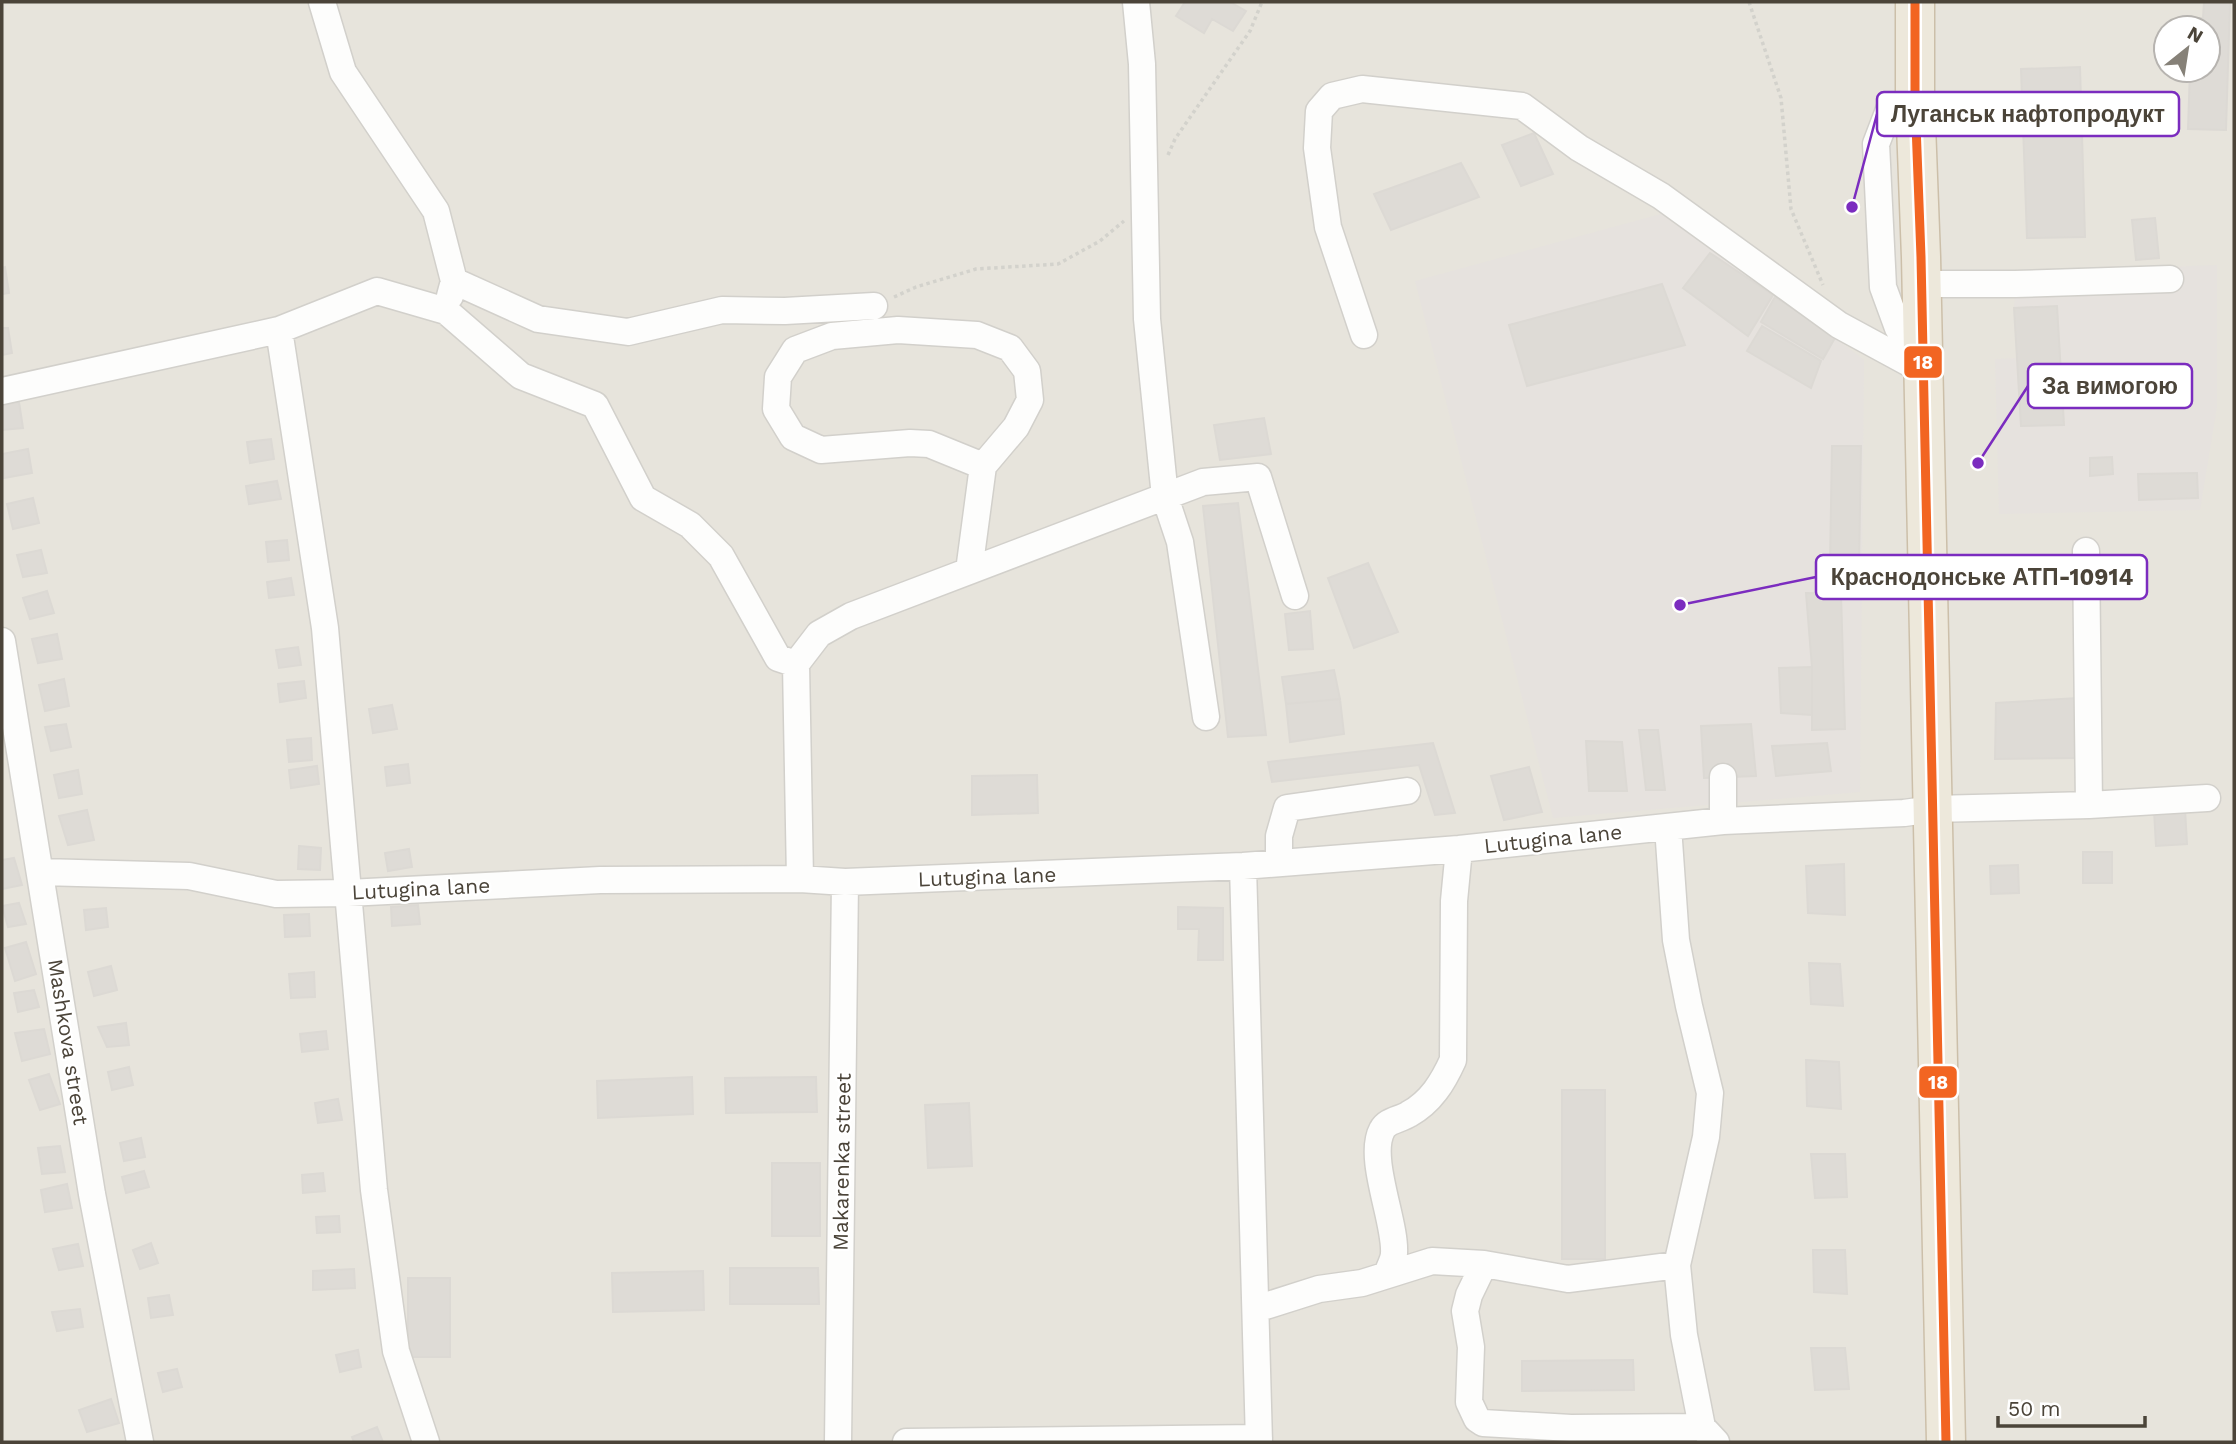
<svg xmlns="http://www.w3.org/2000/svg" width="2236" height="1444" font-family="'Work Sans',sans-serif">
<rect width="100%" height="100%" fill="#f4f2ee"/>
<path fill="#e7e4dc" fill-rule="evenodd" d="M2,2h2232v1440h-2232zM2166,28h42v42h-42z"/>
<path fill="#e6e2de" d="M1672,211l192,149 -4,432 -307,26 -138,-537z
M2217,265v142l-17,103 -201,4 -4,-155 24,-1 -5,-50 2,-35z"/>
<path fill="#dedbd6" stroke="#dcd9d4" stroke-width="2" d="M1185,2h45l16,9 -13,20 -21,-12 -8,14 -28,-17z
M2204,2h26l-4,128 -38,-1 2,-59h18v-42h-17v-10h12z
M2080,67l5,170 -58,1 -6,-169z
M1534,133l19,41 -32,12 -19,-41z
M1461,163l18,34 -88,33 -17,-36z
M2155,218l4,40 -23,2 -4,-40z
M1710,253l63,42 -25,41 -65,-48z
M5,267l4,26 -7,1v-26z
M1662,284l23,61 -158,41 -18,-61z
M1775,297l61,39 -13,23 -62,-37z
M2057,306l7,119 -43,1 -7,-118z
M1762,326l59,35 -10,27 -64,-37z
M2,328h6l4,25 -10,2z
M19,402l4,26 -21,2v-25z
M1264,418l7,36 -51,6 -6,-35z
M271,439l3,20 -24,4 -3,-21z
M1832,446h29l-2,121 -29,-1z
M28,449l4,24 -28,5 -2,-24z
M2112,457l1,17 -23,2v-18z
M2197,473l1,25 -59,2 -1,-26z
M277,481l4,18 -32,5 -3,-18z
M33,498l6,25 -26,6 -6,-25z
M1238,503l28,232 -38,2 -25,-231z
M287,540l2,20 -21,2 -2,-20z
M41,550l6,23 -24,4 -6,-22z
M1368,563l30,69 -44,16 -26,-70z
M291,578l3,17 -25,3 -2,-16z
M47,591l7,22 -24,6 -7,-21z
M1806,593l35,1 4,135 -33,1v-63z
M1310,611l3,38 -24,1 -4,-36z
M57,634l5,25 -24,4 -6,-24z
M298,647l3,18 -22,3 -3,-18z
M1812,667v48l-31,-2 -2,-45z
M1334,670l6,29 -54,5 -4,-27z
M64,679l5,27 -24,5 -6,-26z
M304,681l2,17 -26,4 -2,-18z
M2077,698l-1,60 -81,1 1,-56z
M1340,699l4,35 -54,8 -4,-38z
M392,705l5,24 -24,4 -4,-24z
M66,724l5,23 -20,4 -6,-24z
M1751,724l5,52 -52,2 -3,-52z
M1639,730h19l7,60h-19z
M311,738l1,22 -23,2 -2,-22z
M1586,741l36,1 5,49h-38z
M1433,743l22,70 -20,2 -16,-50 -147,17 -4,-20z
M1827,743l4,28 -55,5 -4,-30z
M408,764l2,19 -23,3 -2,-19z
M317,766l2,18 -28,4 -2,-18z
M1529,767l13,45 -38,8 -13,-44z
M78,770l4,24 -23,4 -5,-23z
M1037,775l1,38 -66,2v-39z
M2185,809l2,35 -31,2 -2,-36z
M87,810l7,30 -26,5 -9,-29z
M299,846l22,2 -1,22 -22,-1z
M409,849l3,18 -24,4 -3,-18z
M2083,852h29v31h-29z
M14,858l8,27 -20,4v-29z
M1844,864l1,51 -37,-2 -2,-47z
M2018,865l1,28 -28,1 -1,-28z
M19,903l7,21 -18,3 -6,-21z
M418,905l2,19 -28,2 -1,-19z
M1178,907l45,1v52h-25l1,-31h-21z
M106,908l2,19 -22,3 -2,-20z
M309,914l1,22 -25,1 -1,-22z
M26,942l10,32 -21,7 -10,-33z
M1809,963l31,1 3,42 -32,-2z
M111,966l6,24 -23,6 -6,-24z
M314,972l1,25 -24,1 -2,-24z
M34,990l5,17 -21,5 -4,-19z
M126,1023l3,22 -22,2 -9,-20z
M44,1029l6,25 -28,7 -7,-28z
M326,1031l2,18 -26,3 -2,-18z
M1806,1060l33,2 2,47 -34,-3z
M129,1067l4,18 -21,5 -4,-18z
M49,1074l11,30 -20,6 -11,-30z
M692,1077l1,37 -95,4 -1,-37z
M816,1077l1,35 -91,1 -1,-35z
M1562,1090h43v169h-43z
M338,1099l4,21 -24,3 -3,-20z
M969,1103l3,63 -44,2 -3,-63z
M141,1138l4,19 -21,4 -4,-18z
M60,1146l5,26 -23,2 -4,-26z
M1811,1154h34l2,43 -32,1z
M772,1163h48v73h-48z
M144,1171l5,16 -23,6 -4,-16z
M323,1173l2,18 -22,2 -1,-18z
M67,1184l5,24 -27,4 -4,-22z
M339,1216l1,16 -23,1 -1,-16z
M151,1243l7,20 -18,6 -7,-19z
M78,1244l5,22 -24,4 -6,-21z
M1813,1250h32l2,44 -33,-2z
M730,1268h88l1,36h-89z
M354,1269l1,19 -42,2v-19z
M703,1271l1,39 -91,2 -1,-39z
M408,1278h42v79h-42z
M169,1295l4,20 -22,3 -3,-20z
M80,1309l3,18 -26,4 -5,-19z
M1811,1348h34l4,41 -34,1z
M358,1350l3,17 -21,5 -4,-17z
M1633,1360l1,30 -112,1v-30z
M177,1369l5,18 -19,5 -5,-19z
M111,1399l8,24 -32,9 -8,-22z
M377,1427l6,15h-29l-2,-5z"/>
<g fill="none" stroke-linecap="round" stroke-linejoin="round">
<g stroke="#d2d0cb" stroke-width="29">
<path id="minor" d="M322,2l21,70 93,139 18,70 -4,15
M1136,2l6,62 5,255 18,178 15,45 26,175
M1915,98l-26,12 -13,34 7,143 15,41 23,41
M454,281l84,38 90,13 94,-22 63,1 89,-5
M1921,284h94l155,-5
M279,330l46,298 49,562 22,161 30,91
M1364,335l-36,-108 -11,-79 2,-37 13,-15 30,-7 160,17 57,42 82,48 178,129 83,45
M2,391l277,-61 98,-39 69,20 75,65 74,29 48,93 47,27 31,31 57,102 18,6
M2086,551l3,254
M969,571l14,-105 33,-39 14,-27 -3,-29 -17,-23 -33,-13 -79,-5 -66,6 -37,14 -17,27 -2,32 17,28 28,13 89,-7 19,1 54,22
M2,641l90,553 48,248
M1723,821v-44
M1668,827l8,113 13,66 21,87 -4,44 -29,128 7,70 18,92 14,15
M1279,863v-27l8,-28 120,-17
M1243,866l16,576
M41,872l148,4 87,18 72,-1 252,-13 200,-1 45,3 398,-16 216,-17 264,-28 181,-8 29,-4 156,-4 118,-7
M800,879l-4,-215 23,-30 32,-18 352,-134 55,-5 37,119
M1484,1264l-15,31 -4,16 6,36 -2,55 8,17 6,4 88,5 131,-1
M1387,1274c2,-6 7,-14 7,-21 2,-31 -27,-95 -12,-123 5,-10 18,-10 27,-16 22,-12 34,-32 44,-54l1,-159 5,-52
M1256,1309l63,-20 43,-6 70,-22 52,3 84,15 109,-14
M838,1442l7,-560
M906,1442l353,-4"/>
</g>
<g stroke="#ccbfa9" stroke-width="41">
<path id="highway" d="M1915,2v96l6,159 25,1185"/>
</g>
<path stroke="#d3d2cc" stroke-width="3.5" stroke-dasharray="3.5 3.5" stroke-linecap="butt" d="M1749,2l32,96 10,111 32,76
M1168,155l7,-16 75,-108 12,-29
M894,297l22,-10 60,-18 82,-5 42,-23 24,-20"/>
<use href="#minor" stroke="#fdfdfc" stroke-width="26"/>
<use href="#highway" stroke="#ede8db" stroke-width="38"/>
<g stroke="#fff" stroke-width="14">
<path id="bus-1" d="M1915,2v96l6,159 25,1185"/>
</g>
<use href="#bus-1" stroke="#f26522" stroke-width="9"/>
</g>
<g text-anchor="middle" stroke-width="5" stroke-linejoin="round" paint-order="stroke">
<g font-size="21" fill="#4b4439" stroke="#fff">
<text transform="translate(1553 839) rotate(-6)" y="7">Lutugina lane</text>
<text transform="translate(987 877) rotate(-2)" y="7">Lutugina lane</text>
<text transform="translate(421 889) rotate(-3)" y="7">Lutugina lane</text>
<text transform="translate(68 1042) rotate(81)" y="7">Mashkova street</text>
<text transform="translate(842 1162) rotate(-89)" y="7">Makarenka street</text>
</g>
</g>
<path fill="none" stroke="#7b2cbf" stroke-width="2.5" d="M1852 207L1877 114M1978 463L2028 386M1680 605L1816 577"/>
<g fill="#7b2cbf" stroke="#fff" stroke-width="2.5">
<circle cx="1852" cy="207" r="7"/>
<circle cx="1978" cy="463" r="7"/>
<circle cx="1680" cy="605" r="7"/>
</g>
<g fill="#fff" stroke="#7b2cbf" stroke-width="2.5">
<rect x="1877" y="92" width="302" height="44" rx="7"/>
<rect x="2028" y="364" width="164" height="44" rx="7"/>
<rect x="1816" y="555" width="331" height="44" rx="7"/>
</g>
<g font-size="23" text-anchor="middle" font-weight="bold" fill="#4b4439">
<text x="2028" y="122">Луганськ нафтопродукт</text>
<text x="2110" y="394">За вимогою</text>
<text x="1982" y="585">Краснодонське АТП-10914</text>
</g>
<g stroke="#fff" stroke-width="2.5">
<rect x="1903" y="345" width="40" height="34" rx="7" fill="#f26522"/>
<rect x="1918" y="1065" width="40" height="34" rx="7" fill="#f26522"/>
</g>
<g font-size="19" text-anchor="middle" font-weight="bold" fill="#fff">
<text x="1923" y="369">18</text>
<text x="1938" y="1089">18</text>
</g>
<rect width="2236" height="1444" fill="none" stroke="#4b4439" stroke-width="7"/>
<g transform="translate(2187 49) rotate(30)"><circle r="33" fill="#ffffff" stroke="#b7b4b0" stroke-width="2"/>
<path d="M0-5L12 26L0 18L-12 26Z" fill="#868178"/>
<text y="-10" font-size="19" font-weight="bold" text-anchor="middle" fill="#4b4439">N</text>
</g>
<path d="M1998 1416v10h147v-10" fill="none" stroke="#4b4439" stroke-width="3.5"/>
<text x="2008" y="1416" font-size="21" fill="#4b4439" stroke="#ffffff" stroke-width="5" paint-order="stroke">50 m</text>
</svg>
